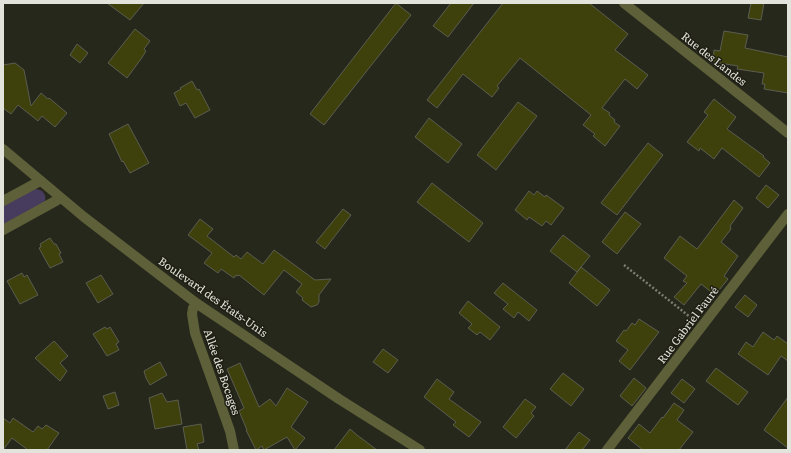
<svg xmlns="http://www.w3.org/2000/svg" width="791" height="453" font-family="Literata,serif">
<rect width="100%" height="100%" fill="#27281c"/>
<path fill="#473b5e" d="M34,189c9,0 14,6 10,15l-41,23v-21z"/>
<path fill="#3f410c" stroke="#5b5d50" d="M107,3h37l-14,17z
M396,3l15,12 -87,110 -14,-11z
M451,3h23l-26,34 -15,-11z
M503,3h86l39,31 -13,16 33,25 -11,14 -12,-10 -23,29 8,5 -1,2 6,5 -1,2 6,4 -15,20 -12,-10 2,-2 -12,-9 8,-10 -71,-57 -23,28 2,2 -7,9 -29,-23 -26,34 -10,-8z
M751,3h13l-3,17 -13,-2z
M135,29l15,12 -6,8 2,2 -5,8 -14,19 -19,-15z
M724,31l24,4 -3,13 43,9v36l-24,-4 1,-5h-3l2,-11 -27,-4 1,-3 -25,-4 1,-12 6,1z
M77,44l11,9 -8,10 -10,-8z
M15,63l9,7 7,36 10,-13 7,6 1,-1 18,15 -12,14 -13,-11 -4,5 -20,-16 -7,9 -8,-6v-43z
M192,81l5,9 2,-1 11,21 -15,8 -9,-15 -6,3 -6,-13 7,-4 -1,-1z
M714,99l22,18 -9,12 37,27 -1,1 7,6 -11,14 -37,-29 -8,11 -14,-11 -1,3 -12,-9 21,-27 -4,-3z
M518,102l19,14 -41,54 -19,-15z
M429,118l33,26 -14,19 -33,-26z
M128,124l21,39 -19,10 -7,-12 -1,1 -13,-28z
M648,143l15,12 -46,60 -16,-12z
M432,183l51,40 -14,19 -52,-40z
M766,185l13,10 -11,13 -12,-10z
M529,191l5,4 3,-4 8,6 1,-2 18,13 -13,17 -5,-4 -4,5 -13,-9 -2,3 -12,-10z
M734,200l9,8 -13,18 1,3 -10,13 17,14 -14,20 4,3 -13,16 -14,-11 -17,21 -10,-8 13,-14 -4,-2 4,-5 -23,-18 16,-22 17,13z
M343,209l8,6 -26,34 -9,-7z
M625,212l16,12 -24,30 -15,-12z
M200,219l13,10 -6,7 27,21 2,-2 5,4 6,-7 16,12 11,-14 41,30 16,-1 -12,16v7l-2,3 -6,2 -9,-7 1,-2 -7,-6 6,-8 -18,-14 -20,25 -25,-20 -1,1 -2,-1 -2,3 -13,-9 -3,4 -14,-10 8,-10 -24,-18z
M563,235l27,21 -13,16 -27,-21z
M50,238l4,6h2l5,9 -2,1 4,8 -13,6 -11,-20 2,-1 -1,-3z
M581,267l29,23 -13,16 -28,-23z
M22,273l2,4 3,-2 11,20 -18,9 -13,-23z
M101,275l12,19 -15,9 -12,-20z
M503,283l34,27 -8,11 -11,-9 -4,6 -11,-9 5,-5 -14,-11z
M745,295l12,10 -9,12 -13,-10z
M468,301l32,26 -10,13 -10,-8 -3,3 -9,-7 4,-4 -13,-11z
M639,319l20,13 -29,38 -11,-9 9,-11 -12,-9 8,-11 2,1 6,-8 3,2z
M105,327l2,2 3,-2 9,15 -3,2 3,6 -12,6 -14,-22z
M763,332l11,8 3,-4 11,8v17l-7,-5 -13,19 -30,-21 8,-12 7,5z
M54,341l14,15 -8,7 7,8 -7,10 -25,-23z
M383,349l15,11 -10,13 -15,-11z
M160,362l7,13 -17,10 -4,-7 -2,-7z
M240,363l19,44 11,-8 6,7 11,-18 21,14 -17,25 14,11 -10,12 -8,-13 -23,13 -2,-4 -6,4 -10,-20h1l-8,-19 5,-3 -17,-39z
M716,368l32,24 -10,13 -32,-24z
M563,373l21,16 -13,17 -21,-17z
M634,378l12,10 -14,18 -12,-10z
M437,379l17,13 -5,7 32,23 -12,15 -16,-12 3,-3 -32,-25z
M682,379l13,10 -11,14 -13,-10z
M115,392l4,13 -11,4 -5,-13z
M162,393l5,9 11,-2 4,24 -27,5 -6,-31z
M788,397v51l-24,-18z
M525,399l11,8 -5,6 3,3 -18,22 -13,-11z
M674,403l10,7 -7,10 16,12 -14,18h-36l-15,-12 11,-14 11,9 12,-16 1,1z
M3,418l7,5 3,-5 20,14 5,-6 4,3 4,-4 13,8 -12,17h-19l-16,-12 -9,12z
M201,424l3,18 -7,2 2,6h-12l-4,-23z
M350,429l7,6 20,15h-43z
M579,432l11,8 -8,10h-17z"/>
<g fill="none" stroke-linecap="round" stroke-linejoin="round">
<path stroke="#7b7c72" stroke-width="2.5" stroke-dasharray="2 2" stroke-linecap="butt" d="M624,265l70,55"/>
<path stroke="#5d6038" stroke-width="10" d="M624,3l164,130
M3,149l81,68 112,86 143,96 81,51
M3,201l37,-20
M3,230l58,-32
M196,303l-3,5 -1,6 3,19 35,98 4,19
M607,450l181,-236"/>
</g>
<g text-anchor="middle" stroke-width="3" stroke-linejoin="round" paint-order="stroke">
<g font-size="11" fill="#e2e3db" stroke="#1e1e13">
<text transform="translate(714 59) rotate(38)" y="4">Rue des Landes</text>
<text transform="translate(213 297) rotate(35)" y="4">Boulevard des États-Unis</text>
<text transform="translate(688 325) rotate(-53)" y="4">Rue Gabriel Fauré</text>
<text transform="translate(222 372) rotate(71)" y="4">Allée des Bocages</text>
</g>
</g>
<rect width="791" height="453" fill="none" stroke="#e2e3db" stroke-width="8"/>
</svg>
